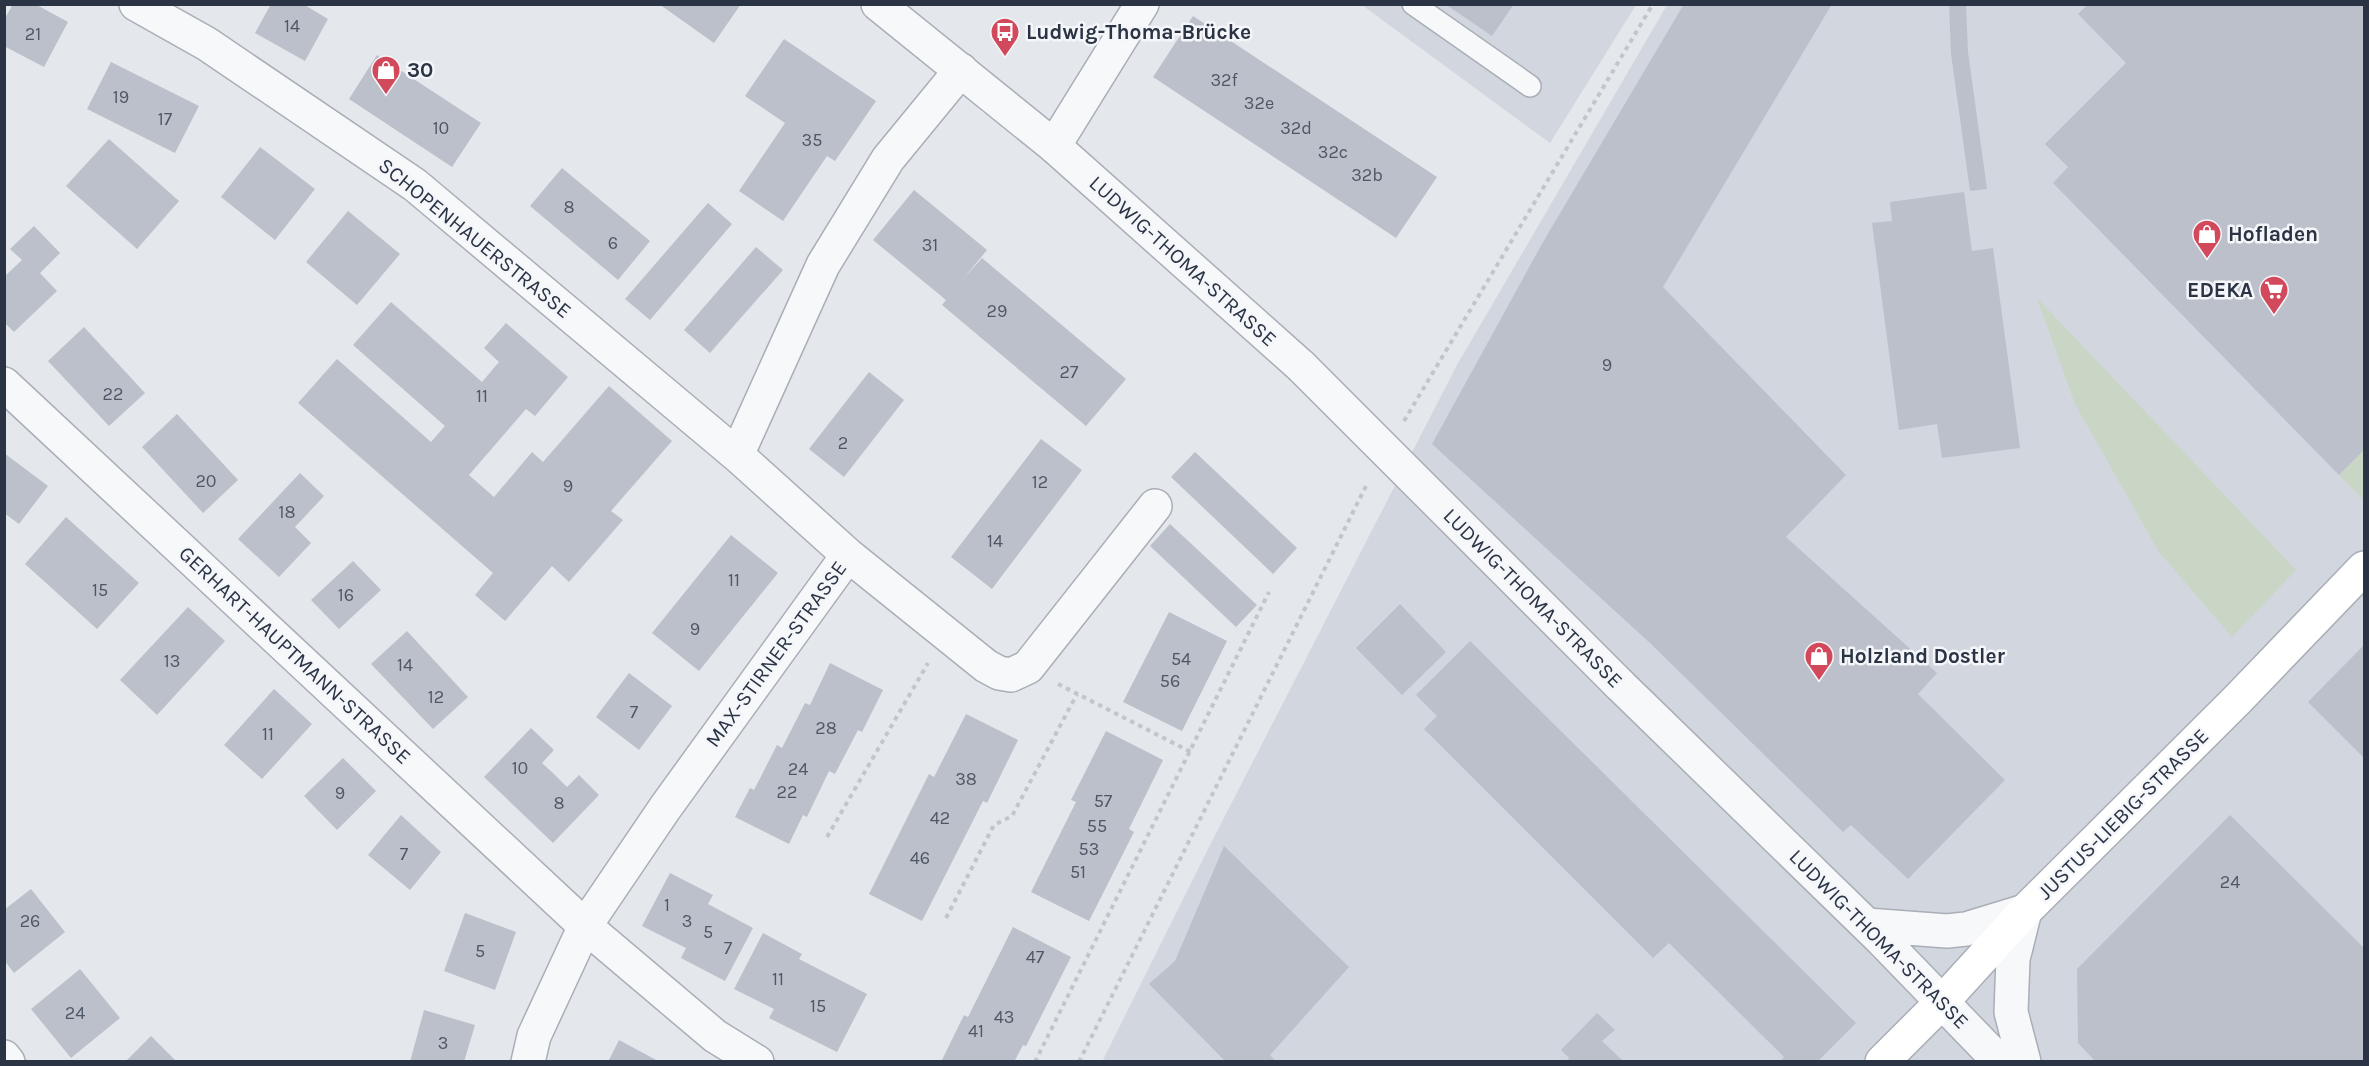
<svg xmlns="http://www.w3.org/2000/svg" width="2369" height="1066" font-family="Karla,sans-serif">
<rect width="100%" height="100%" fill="#e4e7ec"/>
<path fill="#d2d6de" d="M1362,5h274l-86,138z
M1667,5h697v1056l-1262,1 108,-217 247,-480z"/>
<path fill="#c9d6c5" d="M2037,298l259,272 -64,67 -73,-85 -84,-148z
M2364,450v50l-25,-25z"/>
<path fill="#bbc0ca" d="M13,4h22l33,18 -24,45 -40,-21v-26z
M271,4h32l25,15 -23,42 -50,-28z
M659,4h82l-27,39z
M1445,4h69l-22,32z
M1684,4h148l-169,283 183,188 -60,62 151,136 -19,21 87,86 -97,99 -57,-54 -8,7 -193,-189 -218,-199 111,-202z
M1949,4h17l2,48 19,137 -17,2 -19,-137z
M2088,4h276v446l-25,25 -286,-292 15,-16 -23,-23 81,-81 -48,-49z
M1193,16l244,161 -41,61 -243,-161z
M784,39l92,62 -41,60 -8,-5 -44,65 -44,-30 46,-68 -40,-27z
M377,55l104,68 -29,44 -103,-68z
M111,62l88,44 -24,47 -88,-44z
M109,139l70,62 -42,48 -71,-63z
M260,147l55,42 -40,51 -54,-43z
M562,168l88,73 -32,39 -88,-74z
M914,190l73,60 -24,29 19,-21 144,121 -40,47 -144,-121 4,-5 -73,-60z
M1964,192l8,59 21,-3 27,200 -78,10 -5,-34 -38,6 -27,-207 20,-2 -2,-19z
M708,203l24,21 -82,96 -25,-21z
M348,211l52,43 -43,51 -51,-43z
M34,226l26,27 -20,20 17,18 -43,41 -10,-10v-45l18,-17 -12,-11z
M756,247l27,23 -73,83 -26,-23z
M391,302l91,80 17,-20 -15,-14 22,-25 62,54 -33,39 -9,-7 -57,66 25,22 38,-45 11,10 66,-76 63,55 -61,70 12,9 -54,62 -17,-16 -47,55 -30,-26 18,-22 -195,-170 39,-44 94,83 14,-16 -92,-81z
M84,327l61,66 -36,33 -61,-65z
M869,372l35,28 -60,77 -35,-28z
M177,414l61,66 -35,33 -61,-66z
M1041,439l41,31 -90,119 -41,-32z
M1195,452l102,96 -24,26 -102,-97z
M4,453l44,33 -29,38 -15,-11z
M300,473l24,23 -29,31 16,16 -32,34 -41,-38z
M66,517l73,66 -42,46 -72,-65z
M1170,524l87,81 -21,22 -86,-81z
M731,535l47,38 -79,98 -47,-38z
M353,561l28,29 -42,39 -28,-29z
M1400,604l46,48 -44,43 -46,-47z
M188,607l37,34 -68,74 -37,-35z
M1169,612l58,29 -45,90 -59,-29z
M407,631l61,66 -35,32 -62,-65z
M1470,641l386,382 -39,39h-37l4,-5 -115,-114 -16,15 -229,-229 13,-13 -21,-21z
M2364,645v113l-56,-56z
M830,663l53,27 -21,42 -4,-2 -23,44 -6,-3 -22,46 -4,-2 -14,29 -54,-27 15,-29 4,2 23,-45 5,3 23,-45 5,2z
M629,673l43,33 -33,44 -43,-33z
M274,689l38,35 -50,55 -38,-34z
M966,714l52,26 -31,63 -4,-2 -61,120 -53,-27 60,-120 5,3z
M531,728l23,22 -12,13 12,11 13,13 12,-12 20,20 -46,48 -69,-66z
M1106,731l57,29 -34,69 5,3 -45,89 -58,-29 45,-90 -5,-2z
M343,758l33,33 -39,39 -33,-34z
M401,815l40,37 -31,38 -42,-35z
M2230,815l134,133v114h-268l-18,-19 -1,-74z
M1224,846l125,121 -79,88 6,7h-50l-77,-78 26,-23z
M670,873l43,22 -5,9 45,24 -28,53 -44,-23 5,-10 -44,-22z
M31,889l34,43 -51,41 -10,-13v-50z
M465,913l51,19 -21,58 -51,-19z
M1013,927l58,30 -45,89 -3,-1 -9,17h-73l23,-47 4,2z
M763,933l39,21 -3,5 68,35 -30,58 -68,-34 5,-9 -40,-20z
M80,969l40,49 -49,40 -40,-49z
M424,1010l51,15 -11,37h-54z
M1597,1013l18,17 -13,11 22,21h-57l2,-4 -8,-8z
M151,1036l26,26h-52z
M619,1040l41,22h-52z"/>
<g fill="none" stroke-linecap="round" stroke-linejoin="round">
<g stroke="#a9aeb7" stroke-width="24">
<path id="service" d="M1413,4l117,82"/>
</g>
<g stroke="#a9aeb7" stroke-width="36">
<path id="minor" d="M136,4l71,40 208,141 322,270 111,100 138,111 13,7 12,2 17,-8 127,-161
M1054,146l88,-142
M4,384l581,542 130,110 42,26
M737,455l86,-190 65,-106 73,-89
M4,1057l4,5
M528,1062l6,-26 51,-110 80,-118 183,-253"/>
</g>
<g stroke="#a9aeb7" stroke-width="36">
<path id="tertiary" d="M878,4l176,142 247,220
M1619,684l263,256 118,122
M1867,925l80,6 19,-2 59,-18
M2024,1062l-13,-50 2,-53 12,-48"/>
</g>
<g stroke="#a9aeb7" stroke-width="36">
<path id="secondary" d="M1882,1062l61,-61 82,-90 212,-211 127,-132"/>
</g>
<path stroke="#c2c5cb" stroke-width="4" stroke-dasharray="4.5 4.5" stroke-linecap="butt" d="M1404,421l249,-417
M1058,684l133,68
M827,837l101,-174
M946,918l48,-93 18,-9 65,-122
M1035,1062l234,-470
M1079,1062l289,-580"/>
<use href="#service" stroke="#f7f8fa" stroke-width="21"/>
<use href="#minor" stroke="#f7f8fa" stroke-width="33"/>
<use href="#tertiary" stroke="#f7f8fa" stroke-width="33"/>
<use href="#secondary" stroke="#fff" stroke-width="33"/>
<g stroke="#a9aeb7" stroke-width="36" stroke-linecap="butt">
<path id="tertiary-bridge" d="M1301,366l318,318"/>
</g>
<use href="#tertiary-bridge" stroke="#f7f8fa" stroke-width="33"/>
</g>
<defs>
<g id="bus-pin" transform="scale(1.5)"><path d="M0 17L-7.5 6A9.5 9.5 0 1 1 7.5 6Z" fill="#d1495b" stroke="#f4f6f9"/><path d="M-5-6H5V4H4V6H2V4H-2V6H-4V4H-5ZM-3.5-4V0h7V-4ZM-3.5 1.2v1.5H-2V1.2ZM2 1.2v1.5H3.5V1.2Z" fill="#fff"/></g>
<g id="shop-pin" transform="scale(1.5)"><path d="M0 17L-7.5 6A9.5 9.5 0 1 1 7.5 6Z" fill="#d1495b" stroke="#f4f6f9"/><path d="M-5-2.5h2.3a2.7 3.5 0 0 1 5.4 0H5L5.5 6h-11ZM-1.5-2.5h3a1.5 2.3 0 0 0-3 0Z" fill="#fff"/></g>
<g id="supermarket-pin" transform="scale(1.5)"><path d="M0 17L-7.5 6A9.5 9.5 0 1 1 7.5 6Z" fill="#d1495b" stroke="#f4f6f9"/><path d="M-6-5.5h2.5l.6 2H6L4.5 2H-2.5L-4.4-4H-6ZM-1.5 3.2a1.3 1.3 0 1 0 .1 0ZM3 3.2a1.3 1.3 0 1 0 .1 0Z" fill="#fff"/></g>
</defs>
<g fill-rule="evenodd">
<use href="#bus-pin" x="1005" y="32"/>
<use href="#shop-pin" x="386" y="70"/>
<use href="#shop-pin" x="2207" y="234"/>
<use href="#supermarket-pin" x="2274" y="290"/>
<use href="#shop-pin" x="1819" y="656"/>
</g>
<g text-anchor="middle" stroke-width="5" stroke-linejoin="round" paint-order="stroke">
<g font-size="18" fill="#4f5766">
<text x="292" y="32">14</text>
<text x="33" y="40">21</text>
<text x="1224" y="86">32f</text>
<text x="121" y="103">19</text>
<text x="1259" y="109">32e</text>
<text x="165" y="125">17</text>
<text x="441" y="134">10</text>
<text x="1296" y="134">32d</text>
<text x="812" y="146">35</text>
<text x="1333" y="158">32c</text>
<text x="1367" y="181">32b</text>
<text x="569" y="213">8</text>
<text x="613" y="249">6</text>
<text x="930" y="251">31</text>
<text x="997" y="317">29</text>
<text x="1607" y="371">9</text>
<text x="1069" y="378">27</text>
<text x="113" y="400">22</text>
<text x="482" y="402">11</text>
<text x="843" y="449">2</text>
<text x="206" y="487">20</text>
<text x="1040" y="488">12</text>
<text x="568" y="492">9</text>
<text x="287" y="518">18</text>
<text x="995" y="547">14</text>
<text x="734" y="586">11</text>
<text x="100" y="596">15</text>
<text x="346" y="601">16</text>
<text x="695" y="635">9</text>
<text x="1181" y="665">54</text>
<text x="172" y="667">13</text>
<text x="405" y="671">14</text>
<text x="1170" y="687">56</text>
<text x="436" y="703">12</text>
<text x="634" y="718">7</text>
<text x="826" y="734">28</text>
<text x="268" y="740">11</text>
<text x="520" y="774">10</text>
<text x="798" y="775">24</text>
<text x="966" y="785">38</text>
<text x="787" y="798">22</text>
<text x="340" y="799">9</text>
<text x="1103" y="807">57</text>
<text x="559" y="809">8</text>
<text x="940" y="824">42</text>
<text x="1097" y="832">55</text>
<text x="1089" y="855">53</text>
<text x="404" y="860">7</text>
<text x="920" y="864">46</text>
<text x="1078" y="878">51</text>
<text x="2230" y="888">24</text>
<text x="667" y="911">1</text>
<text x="30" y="927">26</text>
<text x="687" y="927">3</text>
<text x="708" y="938">5</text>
<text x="728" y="954">7</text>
<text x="480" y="957">5</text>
<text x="1035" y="963">47</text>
<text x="778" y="985">11</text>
<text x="818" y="1012">15</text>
<text x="75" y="1019">24</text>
<text x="1004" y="1023">43</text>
<text x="976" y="1037">41</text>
<text x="443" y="1049">3</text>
</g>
<g font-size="21" font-weight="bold" fill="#2b3445" stroke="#f4f6f9" text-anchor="start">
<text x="1026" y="39">Ludwig-Thoma-Brücke</text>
<text x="407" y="77">30</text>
<text x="2228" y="241">Hofladen</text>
<text x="2253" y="297" text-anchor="end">EDEKA</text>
<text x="1840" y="663">Holzland Dostler</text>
</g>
<g font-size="21" fill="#2b3445" stroke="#f4f6f9">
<text transform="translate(475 238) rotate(39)" y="7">SCHOPENHAUERSTRASSE</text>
<text transform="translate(1183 261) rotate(42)" y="7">LUDWIG-THOMA-STRASSE</text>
<text transform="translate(1533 598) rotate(45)" y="7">LUDWIG-THOMA-STRASSE</text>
<text transform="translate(776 654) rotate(-54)" y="7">MAX-STIRNER-STRASSE</text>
<text transform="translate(295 655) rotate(43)" y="7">GERHART-HAUPTMANN-STRASSE</text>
<text transform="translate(2123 814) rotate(-45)" y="7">JUSTUS-LIEBIG-STRASSE</text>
<text transform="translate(1879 939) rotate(45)" y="7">LUDWIG-THOMA-STRASSE</text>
</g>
</g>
<rect width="2369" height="1066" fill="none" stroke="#2b3445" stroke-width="12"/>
</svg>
